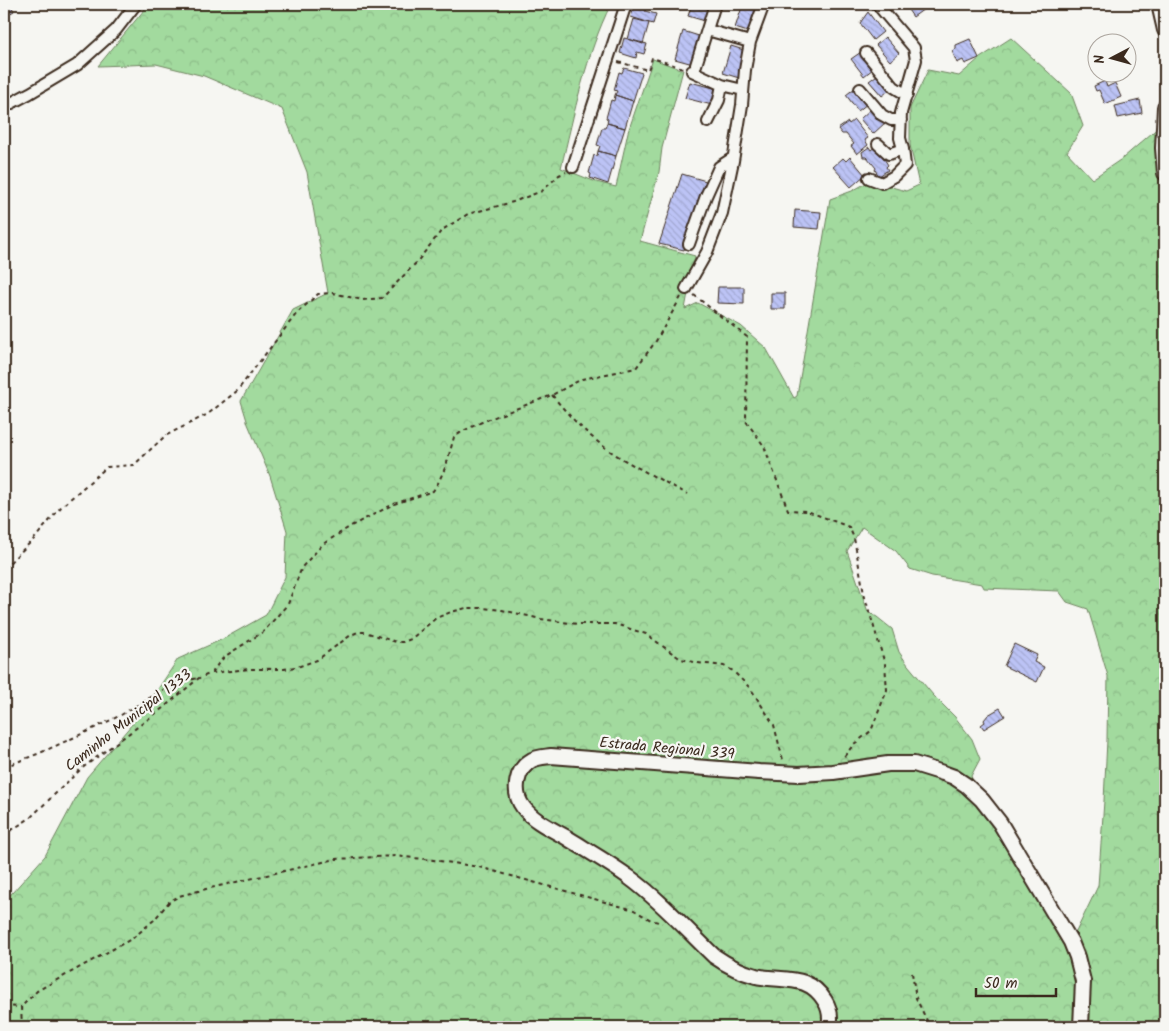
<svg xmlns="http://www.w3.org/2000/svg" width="1169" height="1031" font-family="Kalam,sans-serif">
<defs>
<pattern id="forest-crowns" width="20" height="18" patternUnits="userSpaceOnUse" patternTransform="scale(1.25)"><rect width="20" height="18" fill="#a2da9e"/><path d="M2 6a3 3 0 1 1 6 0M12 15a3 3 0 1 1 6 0" fill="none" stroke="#8cbb88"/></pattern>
<pattern id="building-back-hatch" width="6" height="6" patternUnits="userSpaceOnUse" patternTransform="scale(1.25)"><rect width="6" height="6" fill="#bcc3f5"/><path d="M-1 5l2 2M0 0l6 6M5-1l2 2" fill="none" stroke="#a2a8d2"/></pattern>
</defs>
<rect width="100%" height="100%" fill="#f6f6f2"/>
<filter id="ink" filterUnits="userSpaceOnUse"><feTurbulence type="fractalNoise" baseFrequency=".02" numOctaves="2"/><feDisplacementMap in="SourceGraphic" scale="10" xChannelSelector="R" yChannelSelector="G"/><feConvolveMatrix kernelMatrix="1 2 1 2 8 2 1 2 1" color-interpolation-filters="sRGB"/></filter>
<g filter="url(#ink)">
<path fill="url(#forest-crowns)" stroke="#6e825e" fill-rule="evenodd" d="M149,4h462c-25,50 -37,110 -50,164l35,14 20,5 12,-55 25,-73 30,11 -21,78 -3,24 -19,69 55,15 -10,53 13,-6 43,23 25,22 28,50 3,-2 33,-197 22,-8 18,-10 36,10 13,-6 -9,-40v-37l18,-38 31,6 21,-18 31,-20 60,55 12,33 -16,26 25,27 31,-21 37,-32 5,27v874h-1161v-125l41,-46 42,-79 57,-67 34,-51 45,-20 43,-24 19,-38 2,-46 -17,-55 -22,-52 -7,-23 52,-91 35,-17 -21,-121 -25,-63 -78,-33 -48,-12 -58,2zM862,527l34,24 14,18 22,7 50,8 2,4 75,3 8,11 21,7 20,67 -1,64 -3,61 -6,85 -24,50 -99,-149 -4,-11 9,-17 -8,-20 -17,-22 -22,-22 -25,-30 -9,-13 -7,-23 -15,-12 -9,-5 -21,-61z"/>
<path fill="url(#building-back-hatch)" stroke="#3b2a1e" d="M4,4h6l4,7 -10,6z
M635,4l11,3 -1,4 11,3 -3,10 -22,-7z
M692,4h18l-5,17 -17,-5z
M743,4h17l-9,29 -16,-5z
M904,4h27l-18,13z
M868,12l15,20 -10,8 -13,-17z
M634,19l15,4 -6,21 -15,-5z
M683,31l19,6 -9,27 -18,-5z
M885,37l14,16 -9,8 -14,-16z
M624,38l23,6 -3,10 -7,-2 -1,6 -16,-5z
M970,39l9,19 -14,6 -2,-4 -6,3 -5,-12 4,-2v-4z
M731,46l16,5 -8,27 -16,-5z
M861,52l12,17 -9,7 -13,-17z
M624,68l18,5 -9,28 -18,-6 2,-4 -3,-1 5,-18 3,1z
M880,73l12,15 -10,8 -13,-15z
M1105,81l2,6 8,-4 6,14 -16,7 -6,-14 -3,1 -2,-5z
M690,82l28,7 -6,16 -27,-7z
M855,88l12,16 -9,7 -12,-16z
M615,95l18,6 -8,27 -18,-5 1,-4 -2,-1 5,-18 3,1z
M1140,100l2,13 -24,5 -3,-12z
M873,107l13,15 -13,12 -13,-15z
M854,120l14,18 -3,2 3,5 -11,9 -6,-8 3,-2 -8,-10h-4l-4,-5 10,-7 1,2z
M607,123l18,5 -9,28 -18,-5 2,-5 -3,-1 5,-17h3z
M876,146l12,19 -2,2 2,3 -9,6 -4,-6 1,-2 -9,-11h-4l-1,-5 7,-5 2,3z
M598,151l18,5 -8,28 -18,-6 1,-4 -2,-1 5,-18 3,1z
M850,157l15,18 -14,12 -18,-20 10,-9 3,3z
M682,174l24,7 -22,69 -25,-6z
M795,210l26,2 -2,17 -25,-2z
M718,287h26v17l-27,-1z
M771,293h14v16h-14z
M1014,644l23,11 -3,7 10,5 -7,15 -33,-16z
M1000,708l5,8 -21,13 -3,-4 4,-3 -1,-2 4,-5z"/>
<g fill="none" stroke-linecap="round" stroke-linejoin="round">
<g stroke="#3b2a1e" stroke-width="14">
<path id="minor" d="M707,30l43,12
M866,53l28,34 13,8
M696,65l19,-61
M692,71l30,14 21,5
M860,89l22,26 9,5h10
M4,107l26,-14 47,-28 39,-35 20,-26
M708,122l11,-22 3,-15
M878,144l11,10 14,-5
M573,167l53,-163
M869,178l13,5 12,-7 11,-11 -2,-16 -3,-11 1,-25 15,-53 -2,-12 -37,-44
M689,244l17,-48 13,-29 14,-9
M686,289l21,-37 15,-39 11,-52 9,-56 3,-35 5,-28 14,-38"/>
</g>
<g stroke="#3b2a1e" stroke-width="18">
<path id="major" d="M1159,4l6,26
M1165,107l-2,41 2,25
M829,1027c2,-9 1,-18 -4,-26 -17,-28 -42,-19 -69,-25 -16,-4 -29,-11 -42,-20 -27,-26 -54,-56 -84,-78 -19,-14 -40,-26 -61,-39 -15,-9 -35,-17 -46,-32 -11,-15 -7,-38 9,-47 6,-3 12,-3 19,-4l208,16 40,2 34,-2 55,-8h26l29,9 11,4 12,8 16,15 18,23 71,119 6,15 6,24 -2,46"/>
</g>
<path stroke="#3b2a1e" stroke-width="2" stroke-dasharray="4 4" stroke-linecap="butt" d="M618,62l30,8 4,-12 31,10
M694,295l53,42 -1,84 18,25 24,64 19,1 24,9 18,7 5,11 10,56 21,70 2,26 -16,41 -17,13 -11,14
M552,395c18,22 35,40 58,56 24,16 52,29 77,43
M4,568l31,-30 26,-31 46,-40 27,-2 31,-29 43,-22 29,-23 60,-78 21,-19 15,-1 29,7 20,-2 34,-35 26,-33 26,-16 45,-12 29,-11 17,-16 7,-3
M212,673l8,-12 7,-6 36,-23 25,-28 14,-37 21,-23 28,-18 43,-22 39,-13 5,-8 8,-17 8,-29 9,-6 21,-10 68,-26 30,-16 54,-11 20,-27 25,-44
M4,767l36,-14 46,-21 35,-17 52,-31 25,-6
M4,835l26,-17 51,-49 82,-61 36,-30 13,-5 37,-4h35l16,-3 17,-6 34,-25 7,-3h7l31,10h7l8,-3 25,-21 15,-6 15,-4h17l19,2 39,9 36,5h38l31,10 22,16 13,9 17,4 26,3 9,5 18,18 23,36 9,35
M912,973l4,25 14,29
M4,1006l17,1
M22,1027l-1,-20 16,-16 96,-53 21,-18 15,-18 10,-6 27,-7 130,-30 59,-3 38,4 46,7 155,43 17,10 11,3"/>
<use href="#minor" stroke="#f6f6f2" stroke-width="10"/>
<use href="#major" stroke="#f6f6f2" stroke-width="14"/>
</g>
</g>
<g text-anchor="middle" stroke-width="4.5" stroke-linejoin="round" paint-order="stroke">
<g font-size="15" fill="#3b2a1e" stroke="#f6f6f2">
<text transform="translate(128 720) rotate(-38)" y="5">Caminho Municipal 1333</text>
<text transform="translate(667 748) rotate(5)" y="5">Estrada Regional 339</text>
</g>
</g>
<rect width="1169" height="1031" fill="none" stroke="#f6f6f2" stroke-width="20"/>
<rect x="10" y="10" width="1149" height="1011" fill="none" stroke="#3b2a1e" stroke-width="2" filter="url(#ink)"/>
<g transform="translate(1112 58) rotate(264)"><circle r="24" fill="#f6f6f2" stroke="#aba49d"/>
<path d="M0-4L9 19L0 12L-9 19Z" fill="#3b2a1e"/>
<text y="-8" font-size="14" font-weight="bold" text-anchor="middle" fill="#3b2a1e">N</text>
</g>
<path d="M976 988v8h80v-8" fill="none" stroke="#3b2a1e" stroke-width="2.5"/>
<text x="984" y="988" font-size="15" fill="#3b2a1e" stroke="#f6f6f2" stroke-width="4" paint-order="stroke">50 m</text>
</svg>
